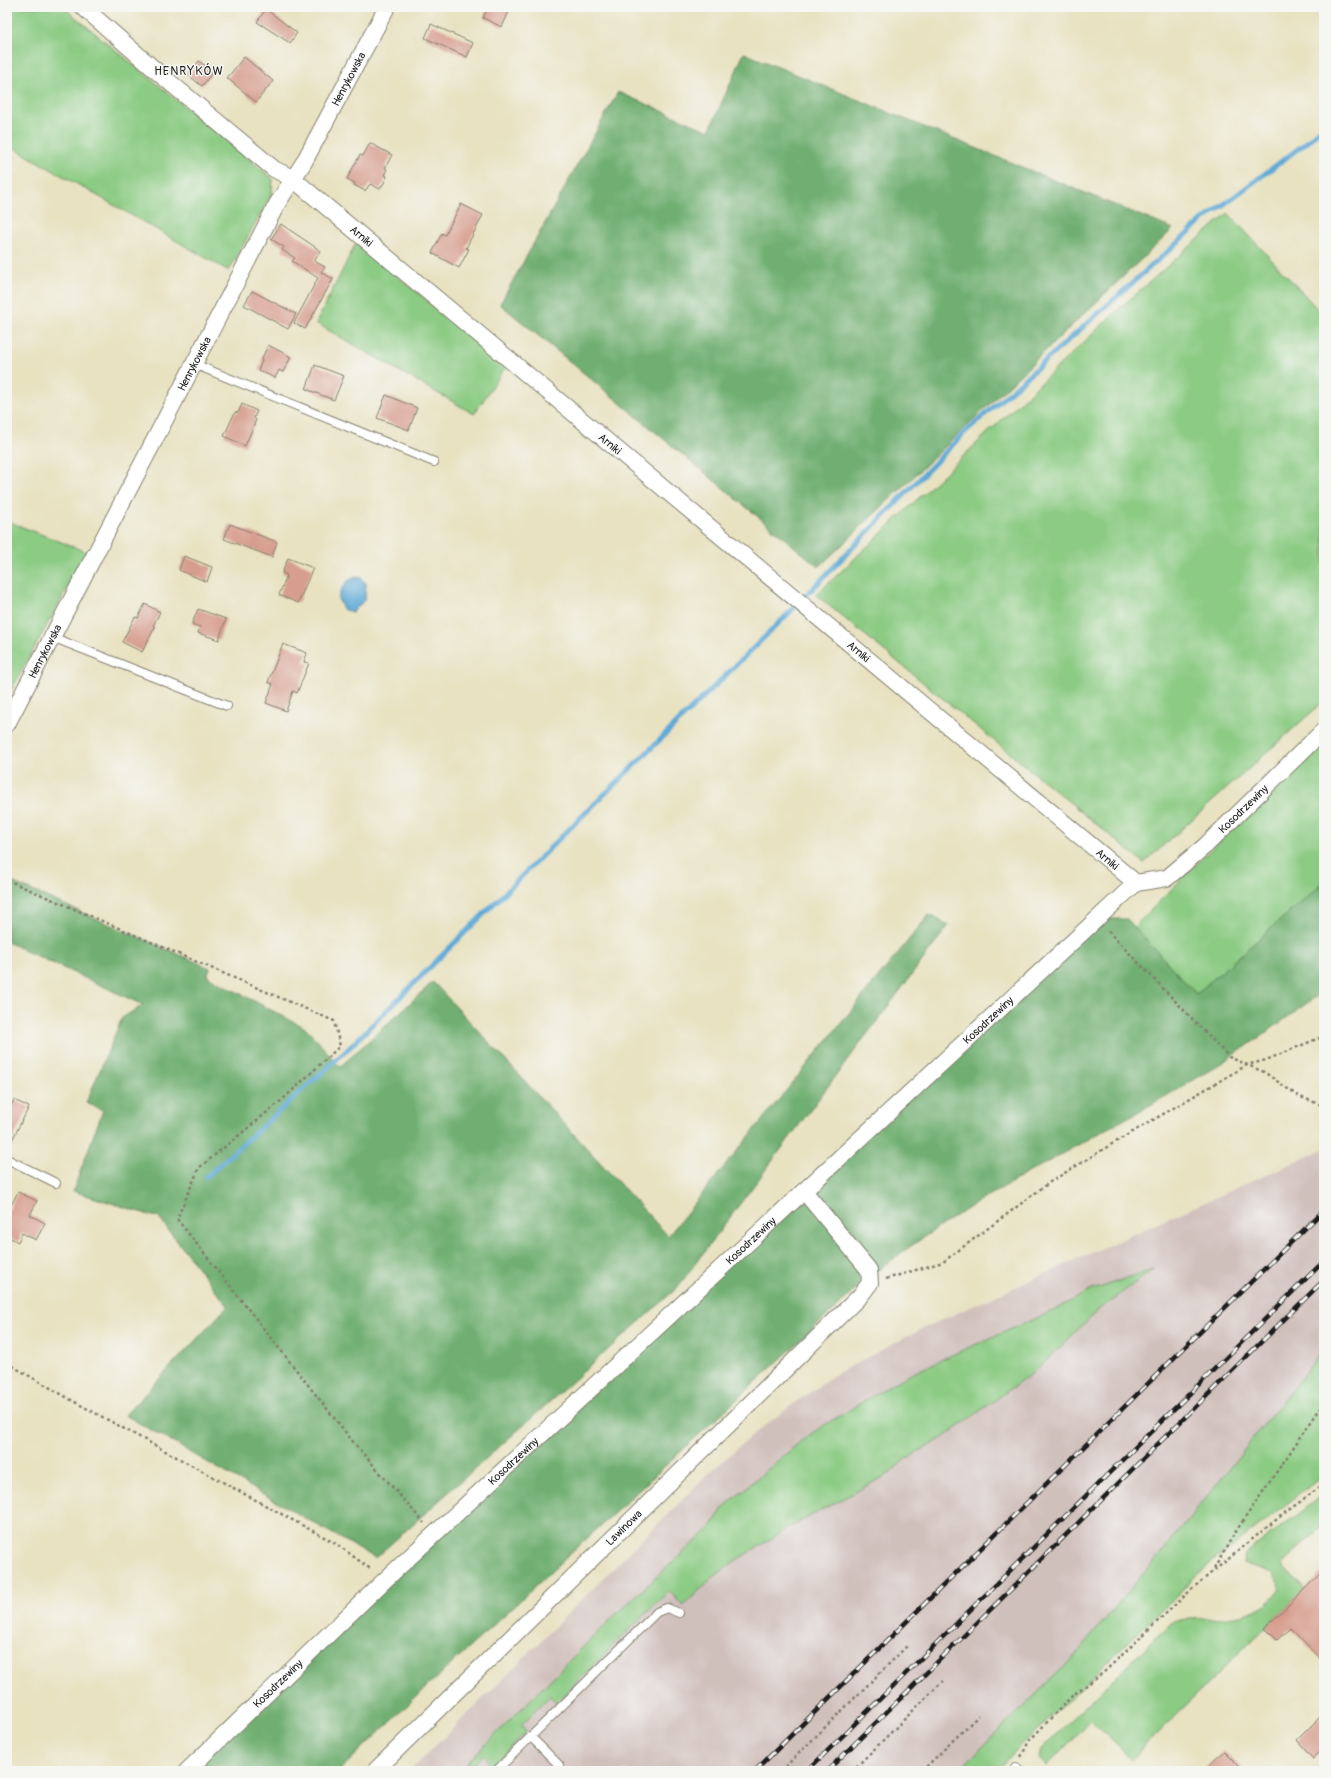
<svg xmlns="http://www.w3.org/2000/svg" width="1331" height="1778" font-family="Pangolin,sans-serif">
<rect width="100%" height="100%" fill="#f6f6f2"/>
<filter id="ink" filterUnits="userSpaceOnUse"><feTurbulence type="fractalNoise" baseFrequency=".025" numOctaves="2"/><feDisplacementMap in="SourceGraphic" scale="8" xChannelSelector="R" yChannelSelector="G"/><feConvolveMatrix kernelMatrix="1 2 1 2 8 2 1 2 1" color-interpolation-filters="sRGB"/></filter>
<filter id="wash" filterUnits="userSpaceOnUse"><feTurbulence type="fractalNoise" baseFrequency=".012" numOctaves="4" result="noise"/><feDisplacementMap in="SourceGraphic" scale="16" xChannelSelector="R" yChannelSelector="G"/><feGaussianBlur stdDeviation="0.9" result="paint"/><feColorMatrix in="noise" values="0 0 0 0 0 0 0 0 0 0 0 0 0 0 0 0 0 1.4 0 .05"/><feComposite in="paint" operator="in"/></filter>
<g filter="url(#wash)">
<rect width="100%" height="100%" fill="#e8e2c1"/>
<path fill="#d0c0bc" d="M1324,1149v205l-263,322 -95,95h-556l296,-295 44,-39 47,-36 44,-30 85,-44z"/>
<path fill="#8bcb83" stroke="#547450" d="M7,7h56l210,172 -1,14 -43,78 -222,-127z
M1228,213l96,103v385l-180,162 -328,-268 305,-288z
M356,243l151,122 -33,49 -158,-91z
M7,521l80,31 -80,146z
M1324,735v147l-128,112 -62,-67z
M1155,1268l-56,42 -66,63 -92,66 -35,20 -19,16 -97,52 -55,34 -24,18 -28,27 -14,-15 -113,111 -6,-6 -29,29 6,6 -34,35 -10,-10 -15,15h-9l155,-155 96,-88 14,-21 77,-66 17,-12 79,-48 50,-24 108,-47 35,-19z
M1324,1349v126l-118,92 -211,204h-23l-7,-7 108,-106 111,-133z
M1324,1494v30l-42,41 23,24 -174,170 -40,-39 -44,46 -8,-8 2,-9 130,-126 6,-3c38,-4 80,4 104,-32l-9,-15 -29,-10 2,-9z"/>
<path fill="#70af71" stroke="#466646" d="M744,53l429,176 -354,338 -319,-263 118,-212 91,39z
M7,880l203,88 -3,8 100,53 33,38 93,-85 235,254 261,-321 20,10 -272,363 -302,270 -250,-143 103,-109 -69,-88 -86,-27 30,-81 -17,-7 36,-85 21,-13 -136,-63z
M1324,882v109c-37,26 -73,54 -112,78 -115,70 -239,125 -345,210l-449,416 -79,76h-152l910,-852h30l69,75z"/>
<path fill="#5da9d6" stroke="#3c6279" d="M357,577l4,1 5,5 -1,16 -12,13 -9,-2 -6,-11c4,-11 6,-19 19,-22z"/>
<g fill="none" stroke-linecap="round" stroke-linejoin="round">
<path stroke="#5da9d6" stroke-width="5" d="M206,1177l141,-127 213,-212 225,-221 178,-183 240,-214 104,-78 17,-16"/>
</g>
<g id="blocks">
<path fill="#d79d8e" d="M488,7h23l-9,20 -19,-9z
M266,9l31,24 -7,10 -33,-21z
M431,24l42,19 -6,14 -42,-19z
M244,57l29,24 -17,21 -29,-24z
M199,61l14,11 -11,14 -14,-11z
M370,143l22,12 -7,13 2,1 -3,6 3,1 -3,7 -4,6 -10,-5 -5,7 -11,-6 1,-2 -8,-4 13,-24 3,1z
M461,204l22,11 -17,33 3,1 -10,19 -27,-15 10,-20 3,2z
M281,224l40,27 -7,10 11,6 -4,5 12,7 -28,50 -11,-6 24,-45 -26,-17 3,-3 -13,-8 2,-3 -13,-8z
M252,291l44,23 -8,15 -44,-24z
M268,345l23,12 -8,15 -4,-2 -4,8 -17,-8 4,-9 -1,-1z
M315,365l29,11 -10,24 -28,-11z
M386,395l31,13 -8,22 -32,-12z
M242,404l15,7 -3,7 2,2 -11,26 -21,-10 11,-24 3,1z
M230,524l47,18 -5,15 -48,-18z
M184,556l28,11 -5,15 -28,-12z
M288,558l25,10 -15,35 -19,-8 8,-20 -5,-2z
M145,604l15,8 -7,14 2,1 -13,25 -20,-10 13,-25 3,1z
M198,609l28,10 -7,21 -21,-7 2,-6 -8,-3z
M283,644l24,9 -3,9 5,1 -12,30 -4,-2 -7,20 -20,-8 7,-19 -5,-2z
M14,1100l15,7 -22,43v-37z
M18,1192l19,9 -7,14 15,8 -9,17 -14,-7 -4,9 -11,-6v-23z
M1324,1570v93l-34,-35 -13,12 -12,-12z
M1324,1713v34l-11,11 -16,-18z
M1224,1751l20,20h-41z"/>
</g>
</g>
<g filter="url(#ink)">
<use href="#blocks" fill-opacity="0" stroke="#827f6e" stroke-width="1"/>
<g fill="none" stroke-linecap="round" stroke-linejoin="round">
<g stroke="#827f6e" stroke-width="10">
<path id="service" d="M194,364l240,98
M52,637l175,69
M7,1159l49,24
M531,1737l28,28
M1016,1767l3,4
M496,1771l161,-159 10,-4 12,5"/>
</g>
<g stroke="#827f6e" stroke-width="18">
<g id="minor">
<path id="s1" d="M83,7l78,68 113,94 18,9 844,705"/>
<path id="s2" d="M7,724l270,-520 27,-42 83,-155"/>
<path id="s3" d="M187,1771l198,-191 712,-661 39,-36 31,-5 38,-32 119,-116"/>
<path id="s4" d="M375,1771l485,-475 10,-13 -1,-13 -65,-79"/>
</g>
</g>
<path stroke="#827f6e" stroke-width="2.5" stroke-dasharray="3 3" stroke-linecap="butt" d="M7,880l327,141 6,25 -58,54 -83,68 -22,51 177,224 70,80
M1108,931l121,126 35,15 34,24 26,10
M886,1279l57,-17 107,-80 62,-38 135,-79 19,-5 58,-24
M7,1363l66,38 262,142 37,27
M1214,1569l20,-35 90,-131
M1021,1757l8,-16 44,-46 30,-22 90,-85 89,-73 42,-31
M781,1771l127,-126
M852,1771l91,-90
M922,1771l56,-55"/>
<use href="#service" stroke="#fff" stroke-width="8"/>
<use href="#minor" stroke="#fff" stroke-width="16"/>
<g stroke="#1c1c1c" stroke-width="4.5">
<path id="rail" d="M755,1771l569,-561
M807,1771l517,-510
M827,1771l497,-491"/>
</g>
<use href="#rail" stroke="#f6f6f2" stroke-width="3" stroke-dasharray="9" stroke-linecap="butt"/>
</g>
</g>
<g text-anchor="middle" stroke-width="3" stroke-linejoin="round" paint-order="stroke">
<g font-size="11" fill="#1c1c1c" stroke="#f6f6f2">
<text dy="4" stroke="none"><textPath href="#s2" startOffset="730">Henrykowska</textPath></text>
<text dy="4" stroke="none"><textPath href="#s1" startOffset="361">Arniki</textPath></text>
<text dy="4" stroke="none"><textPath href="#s2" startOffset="406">Henrykowska</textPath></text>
<text dy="4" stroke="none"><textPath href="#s1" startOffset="685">Arniki</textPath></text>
<text dy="4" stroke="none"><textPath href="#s2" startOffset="82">Henrykowska</textPath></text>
<text dy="4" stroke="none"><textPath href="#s1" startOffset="1009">Arniki</textPath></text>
<text dy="4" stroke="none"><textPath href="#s3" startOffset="1434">Kosodrzewiny</textPath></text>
<text dy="4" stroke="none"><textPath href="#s1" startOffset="1333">Arniki</textPath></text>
<text dy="4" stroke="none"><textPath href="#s3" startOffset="1098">Kosodrzewiny</textPath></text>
<text dy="4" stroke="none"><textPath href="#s3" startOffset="774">Kosodrzewiny</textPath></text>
<text dy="4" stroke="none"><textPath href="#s3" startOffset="450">Kosodrzewiny</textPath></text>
<text dy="4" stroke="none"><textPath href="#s4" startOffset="348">Lawinowa</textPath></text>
<text dy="4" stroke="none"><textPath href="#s3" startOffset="126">Kosodrzewiny</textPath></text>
</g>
<g font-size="12" letter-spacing="1" fill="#1c1c1c" stroke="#f6f6f2">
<text x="189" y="75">HENRYKÓW</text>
</g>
</g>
<rect width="1331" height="1778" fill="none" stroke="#f6f6f2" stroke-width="24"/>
</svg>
